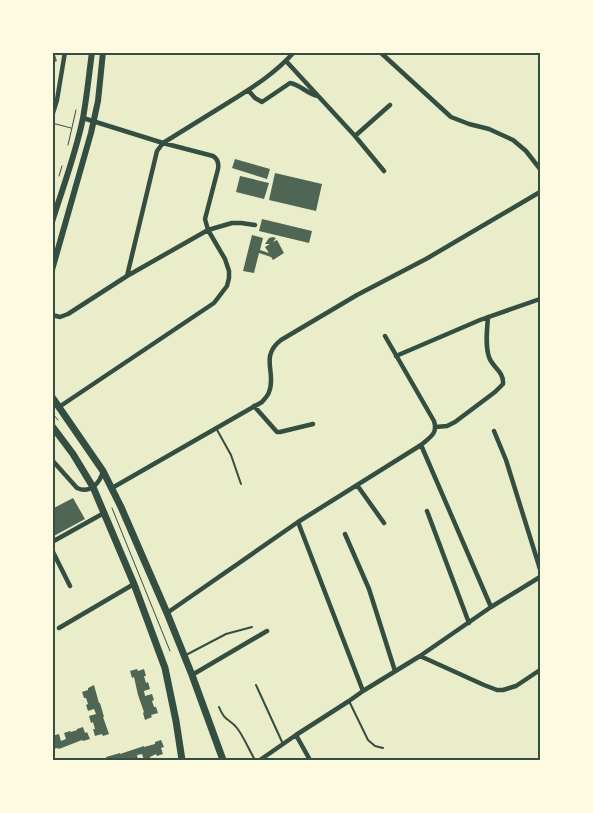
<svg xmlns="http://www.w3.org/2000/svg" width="593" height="813" font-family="'Sofia Sans Condensed',sans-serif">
<rect width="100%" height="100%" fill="#e9edc9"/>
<path fill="#4f6655" d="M52,52h2l3,9 -5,2z
M235,159l35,10 -3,10 -35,-11z
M275,173l47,11 -6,27 -47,-11z
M240,176l29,7 -5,16 -28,-7z
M262,219l50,12 -3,12 -50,-12z
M252,235l11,3 -3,12 9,3 -4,-6 5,-3h-5l4,-6 4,-1 3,1 -3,4 4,-2 7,13 -11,7 -2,-3 -12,-4 -5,20 -11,-2z
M73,498l12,21 -33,18v-28z
M137,669l1,2 6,-2 2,7h-2l2,7 2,-1 2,7 -6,2 1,5 7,-2 2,6 -2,1 2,6h2l2,6 -7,2 1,2 -7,3 -2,-7 1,-1 -6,-17 -4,-18 -2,1 -2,-7z
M94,685l5,18h1l4,14h-1l6,17 -6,2 -1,-2 -7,2 -2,-7h2l-2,-7 -2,1 -2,-7 7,-2 -2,-5 -6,2 -2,-6 2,-1 -2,-6h-2l-2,-6 6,-2v-2z
M83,727l2,6 2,-1 3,7 -7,2 -1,-1 -23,9 -1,-1 -6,1v-13l7,-2 2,7 5,-2 -2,-6 6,-2 1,1 6,-2v-1z
M161,740l3,7 -3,1 2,6 -6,2 -1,-2 -6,3v1l-6,2 -2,-6 -5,1 1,5h-36l4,-1v-2l14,-4v1l24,-8v1l11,-3v-2z"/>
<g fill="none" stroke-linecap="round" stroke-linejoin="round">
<path stroke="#344e41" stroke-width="1" d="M52,123l19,5
M68,145l8,-35
M59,176l3,-10
M52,413l6,7
M112,508l58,143"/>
<path stroke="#344e41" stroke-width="2" d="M216,428l15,27 10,29
M186,655l40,-21 26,-7
M256,685l27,59
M349,701l19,39 7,6 8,2
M219,707c6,15 10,11 18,21 7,9 12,22 18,32"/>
<path stroke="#344e41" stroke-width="4.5" d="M380,52l71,65 18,7 20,5 24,11 13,11 14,18
M286,61l69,75 29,35
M248,90l7,8 7,4 28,-19c11,2 17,11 28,13
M52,116l5,-16 8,-48
M355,136l35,-31
M127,276l30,-125 6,-8c21,-13 42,-26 63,-39 24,-15 49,-30 68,-52
M52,315l8,2 8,-3 59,-38 81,-46 24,-7h9l14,2
M396,356l84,-36 60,-21
M254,406l23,26h3l33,-8
M59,407l155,-104 13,-17 2,-8v-7l-4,-12 -17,-29 -3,-11 13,-50c1,-6 0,-10 -5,-13l-50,-13 -80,-25
M436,427l11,-1 8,-4 40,-30 8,-8c1,-13 -11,-17 -14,-27 -4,-12 -2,-27 -1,-40
M494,431l12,29 34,109
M421,445l70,162
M52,460l25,28c13,6 23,-5 26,-17
M357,485l27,38
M112,488l150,-86c2,-3 6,-6 7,-10 8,-19 -10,-35 12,-52l76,-45 69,-36 114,-67
M427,511l42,112
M298,522l65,169
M345,534l24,55 26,82
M52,542l52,-29
M52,550l18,36
M167,613l131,-91 123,-77c9,-8 17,-11 13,-24l-49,-85
M59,628l75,-44
M420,656l64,29 13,5h6l13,-4 24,-16
M192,675l75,-44
M296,735l14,25
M260,760l36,-25 53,-34 14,-10 57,-35 71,-49 49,-30"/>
<path stroke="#344e41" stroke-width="6" d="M52,222c11,-35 24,-69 31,-104 4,-22 6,-44 9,-66
M52,270l39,-137 7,-32 5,-49"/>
<path stroke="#344e41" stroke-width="7" d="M52,397l51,74 18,36 46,106 25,62 31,85
M52,426l21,28 20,33 41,97 31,84 11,53 6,39"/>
</g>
<rect width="593" height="813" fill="none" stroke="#fefae0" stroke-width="108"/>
<rect x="54" y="54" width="485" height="705" fill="none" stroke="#344e41" stroke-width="2"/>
</svg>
